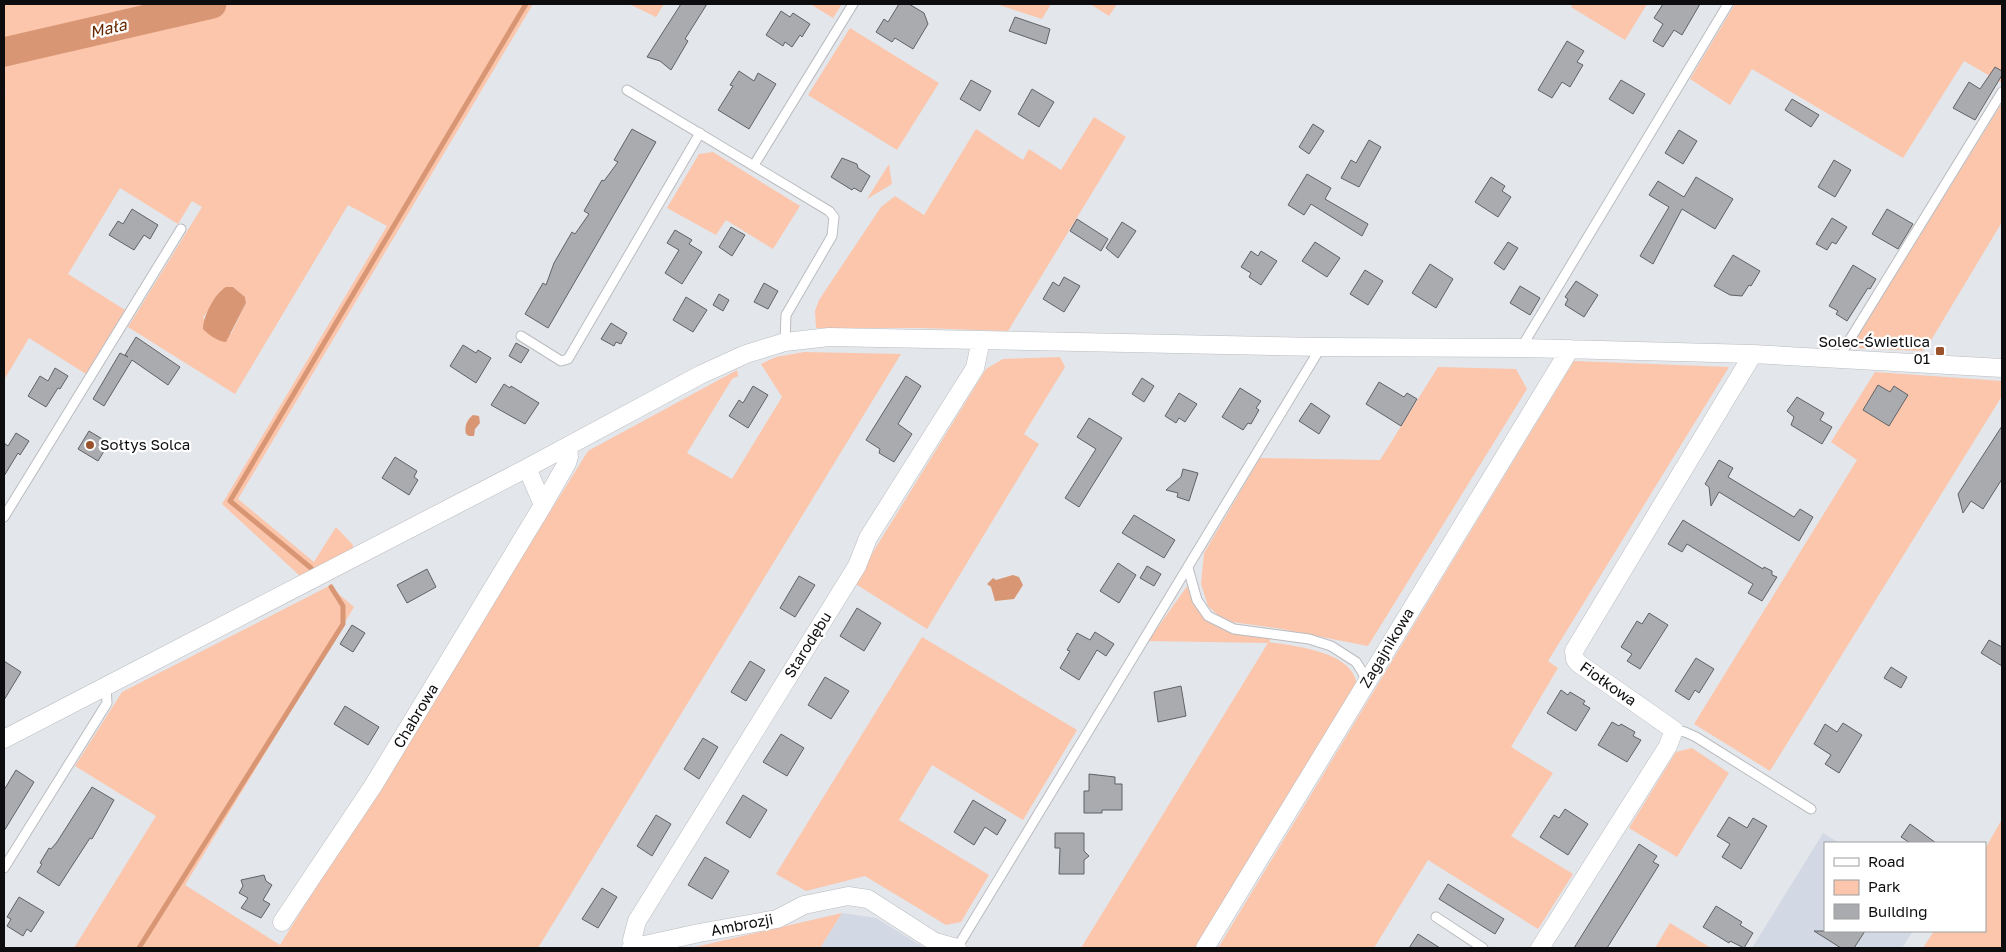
<svg xmlns="http://www.w3.org/2000/svg" width="2006" height="952" font-family="'Golos Text',sans-serif">
<rect width="100%" height="100%" fill="#e3e6ea"/>
<path fill="#d3d9e4" d="M1823,833l16,10h-14v88h88l-11,17h-150z
M842,913l34,5 49,30h-105z"/>
<path fill="#fbc6ac" fill-rule="evenodd" d="M4,4h529l-295,495 76,63 22,-35 17,18v6l-52,26 -79,-73 165,-278 -39,-21 -113,189 -107,-67 74,-120 -10,-6 -14,23 -58,-36 -52,86 57,36 -39,64 -57,-36 -25,42v-288l2,-3h-2zM233,287l12,10 1,6 -15,31 -28,-16 18,-28z
M629,4h35l-8,13z
M810,4h32l-9,14z
M996,4h55l-9,15z
M1090,4h27l-8,12z
M1573,4h74l-22,36 -54,-33z
M1735,4h267v79l-38,-22 -61,97 -151,-89 -22,36 -40,-26z
M850,28l89,55 -42,67 -89,-55z
M2002,103v119l-75,125 -4,4 -73,-3z
M1094,117l32,20 -118,194 -87,-3h-105l-1,-17 4,-11 62,-93 14,-11 29,19 52,-86 47,31 6,-11 32,21z
M713,152l87,54 -27,43 -47,-29 -10,15 -49,-27 32,-54z
M889,164l3,20 -25,15z
M804,352l97,2 -363,594h-464l82,-132 -81,-50 47,-74 207,-106 25,21 -169,278 95,60 308,-494 149,-81 1,6 -6,3 -45,74 45,26 50,-82 -21,-33 15,-7z
M1060,357l5,10 -41,67 15,10 -112,185 -73,-46 132,-214 17,-10z
M1574,361l155,6 -181,294 10,7 -47,79 42,26 -42,63 62,38 -35,55 -110,-69 -54,88h-156z
M1438,367l78,2 11,20 -159,257 -92,-18 -44,-6 -13,-6 -11,-10 -7,-22 3,-31 56,-95 120,2z
M1875,372l127,9v15l-232,375 -76,-47 163,-264 -26,-18z
M1188,585c4,9 7,22 13,29 19,21 45,20 71,23l-3,5c26,4 83,9 88,42l-158,264h-118l187,-305 -120,-2z
M922,637l155,93 -54,90 -91,-55 -33,55 90,55 -28,47 -15,3 -81,-49 -59,15 -30,-17z
M1692,748l37,25 -52,84 -48,-29 47,-76z
M2002,819v129h-79l11,-17h51v-82z
M842,913l-22,35h-129z
M1670,923l41,25h-56z"/>
<path fill="#d99674" d="M226,287h7l12,10 1,6 -20,39c-9,-1 -17,-7 -23,-13 0,-13 12,-36 23,-42z
M473,415l6,1 1,7 -5,6 -1,7h-5l-3,-2c-2,-8 1,-14 7,-19z
M1013,575l6,2 4,8 -9,14 -19,2 -4,-14 -4,-3 6,-6 3,2z"/>
<g fill="none" stroke-linecap="round" stroke-linejoin="round">
<path stroke="#d99674" stroke-width="5" d="M311,568l-81,-67 296,-497
M139,948l204,-324v-18l-12,-19"/>
<path stroke="#d99674" stroke-width="29" d="M4,52l208,-48"/>
</g>
<path fill="#a9abaf" stroke="#616266" d="M681,4h26l-22,35 3,2 -17,29 -11,-9 -13,-4z
M899,4h10l15,9 4,11 -15,25 -18,-11 -3,4 -16,-10 8,-13 4,3z
M1663,4h37l-18,31 -8,-5 -11,17 -10,-6 10,-17 -9,-6z
M781,11l9,6 3,-4 17,11 -8,13 -2,-2 -8,12 -7,-5 -2,4 -17,-11z
M1015,17l35,12 -4,15 -37,-13z
M1567,41l17,10 -7,11 6,3 -13,22 -8,-5 -10,16 -14,-8z
M1995,67l7,4v4l-27,45 -22,-12 16,-26 11,7z
M739,71l15,10 4,-8 18,11 -27,45 -31,-19 15,-24 -3,-1z
M971,80l20,11 -11,20 -20,-12z
M1621,80l24,14 -12,20 -24,-15z
M1032,89l22,13 -15,25 -21,-13z
M1792,99l27,16 -8,12 -26,-17z
M1313,124l11,7 -15,23 -10,-7z
M632,129l24,13 -108,186 -23,-14 18,-31 3,2 8,-22 18,-31 3,2 14,-20 -5,-3 18,-31 2,1 14,-19 -4,-2z
M1679,130l18,11 -14,23 -18,-11z
M1369,140l12,7 -22,40 -18,-9 10,-18 5,3z
M842,158l15,6 1,4 12,8 -9,16 -7,-4 -2,2 -21,-13z
M1834,160l17,10 -16,27 -17,-10z
M1307,174l24,14 -6,11 43,25 -6,12 -51,-32 -7,11 -16,-10z
M1491,177l14,9 -3,5 9,6 -13,20 -23,-15z
M1696,177l37,22 -18,30 -33,-20 -29,55 -13,-8 29,-49 -20,-12 9,-14 26,16z
M132,209l26,16 -8,14 -6,-4 -10,15 -25,-15 9,-14 5,3z
M1887,209l26,15 -15,25 -26,-15z
M1832,218l15,9 -11,17 -4,-2 -5,8 -11,-6z
M1077,219l31,20 -7,12 -31,-20z
M1122,222l14,9 -18,27 -12,-10z
M731,227l14,8 -13,21 -13,-9z
M675,230l17,10 -3,4 13,8 -20,32 -17,-11 14,-23 -12,-7z
M1315,242l25,16 -13,19 -25,-16z
M1508,242l10,6 -14,22 -10,-7z
M1251,251l7,5 3,-5 16,10 -16,24 -12,-8 2,-4 -10,-6z
M1733,255l27,16 -9,15 -2,-1 -7,11 -12,-1 -16,-9z
M1430,264l23,15 -17,29 -24,-15z
M1853,265l23,14 -6,10 -2,-1 -21,33 -11,-7 2,-3 -9,-5z
M1365,270l18,11 -15,24 -18,-11z
M1064,277l16,9 -16,26 -21,-13 10,-17 6,4z
M1576,281l22,14 -14,22 -19,-12 3,-6 -3,-2z
M764,283l14,8 -10,18 -14,-7z
M1520,286l20,12 -10,17 -20,-12z
M719,294l10,6 -6,11 -10,-6z
M686,297l21,13 -14,22 -20,-12z
M611,323l16,10 -6,11 -5,-2 -2,4 -13,-7z
M136,337l44,30 -12,18 -36,-25 -28,46 -11,-7 27,-46 8,4 -3,-2z
M516,343l13,7 -8,13 -12,-7z
M463,345l13,8 2,-3 13,8 -15,25 -26,-17z
M55,368l13,8 -8,13 -2,-1 -12,19 -18,-11 12,-20 8,5z
M906,376l15,10 -23,38 14,10 -18,28 -15,-9 1,-4 -14,-9z
M1142,378l12,8 -10,16 -12,-8z
M1379,382l25,15 3,-4 10,6 -16,27 -35,-22z
M504,384l6,4 1,-2 28,17 -14,21 -34,-19z
M1878,385l12,7 4,-6 14,9 -19,31 -26,-16z
M753,386l15,9 -20,33 -19,-12 10,-16 4,3z
M1240,388l21,13 -5,7 3,2 -8,14 -3,-1 -5,7 -21,-13z
M1179,393l18,11 -12,18 -6,-4 -3,5 -11,-7z
M1797,397l27,16 -4,7 12,7 -10,17 -31,-19 3,-8 -7,-6z
M1311,403l19,13 -11,18 -20,-13z
M1089,418l33,20 -43,69 -14,-9 31,-49 -19,-12z
M2002,426v53l-19,30 -12,-8 -8,12 -5,-19z
M89,431l20,12 -11,18 -20,-12z
M16,433l13,8 -9,14 -2,-2 -14,23v-33l4,3z
M395,457l22,14 -3,6 4,3 -9,15 -27,-17z
M1719,460l14,8 -5,9 66,40 6,-8 13,8 -14,24 -80,-49 -8,14 -2,-19 -4,-3z
M1183,469l15,4 -9,28 -12,-4 1,-4 -12,-3 15,-13z
M1134,515l41,25 -11,18 -42,-25z
M1683,520l80,49 1,-2 8,4v4l5,2 -15,24 -14,-8 5,-9 -66,-40 -5,8 -14,-8z
M1118,563l18,12 -17,28 -19,-12z
M1147,566l14,8 -7,12 -14,-8z
M427,569l9,18 -29,16 -10,-18z
M799,576l16,9 -20,32 -15,-9z
M857,608l24,15 -17,28 -24,-15z
M1649,613l19,12 -28,44 -13,-8 5,-7 -11,-7 16,-26 5,3z
M352,625l13,8 -12,19 -13,-8z
M1095,632l19,12 -8,12 -9,-6 -18,30 -19,-12 10,-17 -3,-1 10,-17 13,7z
M1989,640l13,7v19l-21,-13z
M1696,658l18,11 -15,24 -4,-3 -6,10 -14,-9z
M4,661l17,11 -17,28z
M750,661l15,9 -19,31 -15,-9z
M1891,667l16,10 -6,11 -17,-10z
M825,677l24,14 -18,28 -23,-14z
M1181,686l5,30 -28,6 -4,-30z
M1561,690l7,5 2,-3 15,9 -2,3 7,4 -14,23 -29,-18z
M345,706l34,21 -11,18 -34,-21z
M1612,722l7,4 2,-2 14,8 -2,4 8,4 -14,22 -29,-17z
M1843,723l19,12 -23,38 -14,-9 6,-9 -17,-11 11,-20 12,8z
M781,734l23,14 -17,28 -24,-14z
M703,738l15,9 -19,32 -15,-10z
M16,770l18,12 -30,49v-41z
M1089,774l26,3v7h7v26h-20v3h-18v-22h5z
M92,787l22,13 -22,39 -2,-1 -31,48 -22,-14 5,-8 -2,-1 9,-15 2,1 6,-7z
M743,795l24,15 -17,28 -24,-15z
M973,800l33,20 -9,15 -12,-8 -11,18 -20,-13z
M1565,809l23,15 -20,31 -28,-18 14,-22 5,3z
M656,815l15,9 -19,32 -15,-10z
M1729,817l18,11 6,-10 14,8 -26,43 -19,-12 8,-13 -13,-8z
M1910,824l26,19h-26l-9,-6z
M1055,833h29v18l5,5 -5,4v14h-25l1,-26h-5z
M1639,844l18,12 -4,6 6,3 -52,83h-33z
M705,857l24,14 -17,28 -24,-14z
M264,875l2,6 6,4 -9,15 7,4 -9,14 -20,-10 7,-10 -9,-5 4,-7 -2,-6z
M1448,884l56,35 -9,15 -56,-35z
M602,888l15,9 -19,31 -16,-9z
M19,897l25,15 -13,20 -4,-3 -4,7 -16,-10 4,-7 -4,-2z
M1716,906l26,16 -2,3 13,8 -9,15 -14,-7 -1,2 -26,-16z
M1814,931h51l-11,17h-13z
M1418,934l22,14h-31z"/>
<g fill="none" stroke-linecap="round" stroke-linejoin="round">
<g stroke="#babcc0" stroke-width="11">
<path id="service" d="M627,90l202,121 5,6 -2,19 -46,79 -1,27
M754,165l99,-161
M521,336l40,25 7,-2 132,-226
M1521,348l207,-344
M1842,358l2,-9 158,-257
M4,517l177,-288
M1188,568l9,32 11,16 26,13 75,10 22,7 25,16 7,11 3,10
M1674,730l11,2 11,5 115,72
M4,868l103,-165 -1,-17
M1436,917l47,31
M957,948l364,-601"/>
</g>
<g stroke="#babcc0" stroke-width="19">
<path id="minor" d="M543,505l24,-42 2,-6 -1,-11
M4,739l523,-271 173,-93 46,-21 39,-12 44,-5 492,10 200,1 232,6 249,14
M282,922l91,-136 170,-281 -16,-37
M634,947l-2,-7 5,-19 220,-355 11,-28 107,-170 6,-28
M631,948l68,-15 78,-14 27,-14 44,-9 20,3 67,43 22,6
M1205,948l365,-599
M1540,948l128,-202 6,-16 -96,-67 -3,-4 -1,-8 179,-297"/>
</g>
<use href="#service" stroke="#fff" stroke-width="9"/>
<use href="#minor" stroke="#fff" stroke-width="18"/>
</g>
<g fill="#99522b" stroke="#fff" stroke-width="2">
<rect x="1935" y="346" width="10" height="10" rx="2.5"/>
<circle cx="90" cy="445" r="5"/>
</g>
<g text-anchor="middle" stroke-width="4.5" stroke-linejoin="round" paint-order="stroke">
<g font-size="15" fill="#0d0d0f" stroke="#fff" text-anchor="end">
<text x="1930" y="347">Solec-Świetlica<tspan x="1930" dy="17">01</tspan></text>
<text x="100" y="450" text-anchor="start">Sołtys Solca</text>
</g>
<g font-size="15" fill="#0d0d0f" stroke="#fff">
<text transform="translate(808 645) rotate(-58)" y="5">Starodębu</text>
<text transform="translate(1387 648) rotate(-59)" y="5">Zagajnikowa</text>
<text transform="translate(1608 684) rotate(35)" y="5">Fiołkowa</text>
<text transform="translate(416 716) rotate(-59)" y="5">Chabrowa</text>
<text transform="translate(742 925) rotate(-11)" y="5">Ambrozji</text>
</g>
<g font-size="16" font-style="italic" fill="#652901" stroke="#fff">
<text transform="translate(108 28) rotate(-13)" y="6">Mała</text>
</g>
</g>
<rect width="2006" height="952" fill="none" stroke="#0d0d0f" stroke-width="10"/>
<rect x="1824" y="842" width="162" height="90" fill="#ffffff" stroke="#9e9e9f"/>
<rect x="1834" y="858" width="25" height="8" fill="#ffffff" stroke="#9e9e9f"/>
<text x="1868" y="867" font-size="15" fill="#0d0d0f">Road</text>
<rect x="1834" y="880" width="25" height="15" fill="#fbc6ac" stroke="#9e9e9f"/>
<text x="1868" y="892" font-size="15" fill="#0d0d0f">Park</text>
<rect x="1834" y="904" width="25" height="15" fill="#a9abaf" stroke="#9e9e9f"/>
<text x="1868" y="917" font-size="15" fill="#0d0d0f">Building</text>
</svg>
